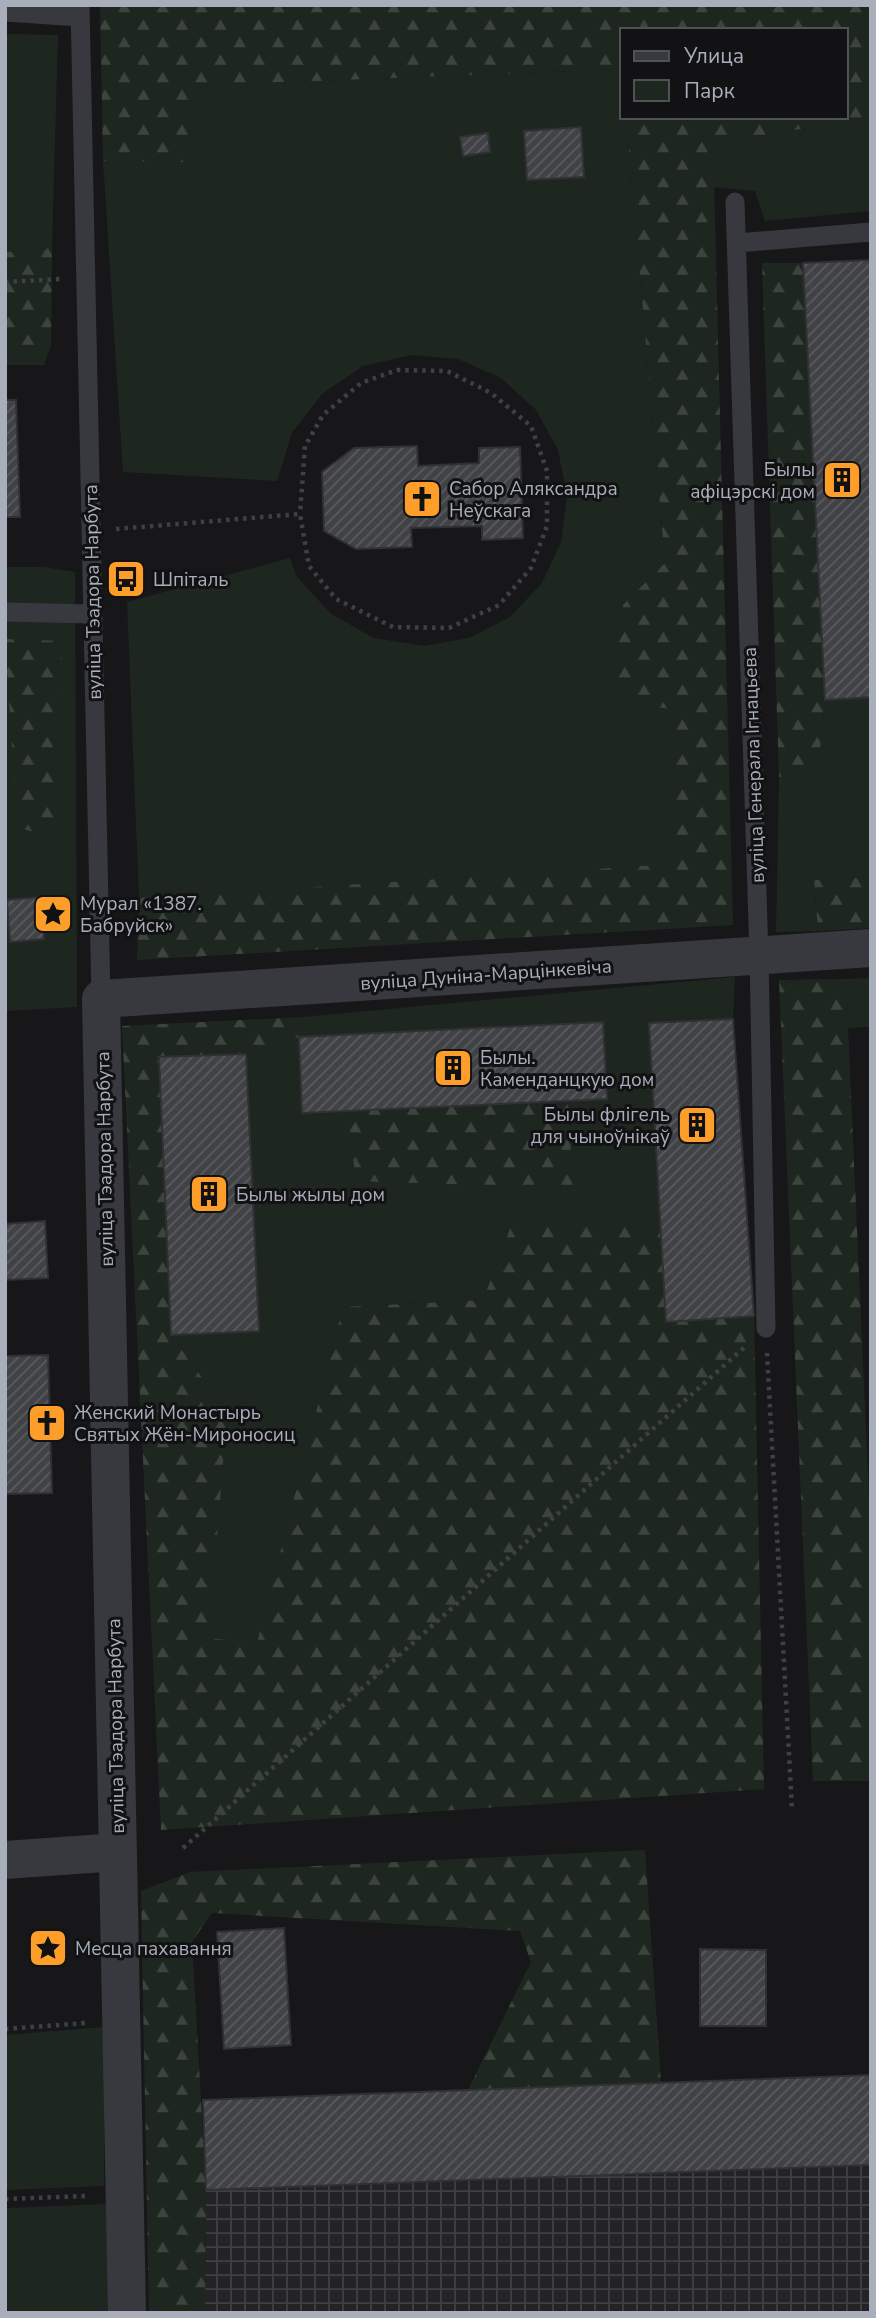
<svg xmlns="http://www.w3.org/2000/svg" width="876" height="2318" font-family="'Nunito Sans',sans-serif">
<defs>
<pattern id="industrial-grid" width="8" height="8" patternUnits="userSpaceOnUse" patternTransform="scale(1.75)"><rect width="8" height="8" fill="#232326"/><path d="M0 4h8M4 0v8" fill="none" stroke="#404043"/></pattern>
<pattern id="forest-firs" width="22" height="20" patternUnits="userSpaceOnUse" patternTransform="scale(1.75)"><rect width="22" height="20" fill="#1e271f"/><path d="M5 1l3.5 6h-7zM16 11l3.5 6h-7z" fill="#3c443d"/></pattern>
<pattern id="building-hatch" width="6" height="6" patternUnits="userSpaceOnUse" patternTransform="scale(1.75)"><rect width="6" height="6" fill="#414246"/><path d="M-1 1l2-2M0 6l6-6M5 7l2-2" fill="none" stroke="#5a5b5f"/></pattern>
</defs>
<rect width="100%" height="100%" fill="#171719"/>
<path fill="url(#industrial-grid)" d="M871,2075v238h-666l1,-123 -3,-90z"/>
<path fill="#1e271f" d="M5,34l53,1 -6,213 -47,4z
M621,69l1,48h4l39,446 -41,42 -14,95 59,9 7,156 -537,33 -12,-296 163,-44 7,19 34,37 43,24 50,8 45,-8 41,-21 32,-34 19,-41 6,-46 -9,-46 -22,-40 -35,-32 -43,-19 -46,-4 -49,11 -41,28 -30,39 -15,48 -154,-9 -20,-311h88l2,-75z
M871,117v94l-106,10 -10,-30 -42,-4v-43z
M51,346l-7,19h-39v-18z
M5,567h39l31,5 2,435 -72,4z
M871,697v180l-57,3 4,51 -42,1 3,-155 39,-6 7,-71z
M735,977l-2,42 -84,5 12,202h-150l-28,74 -140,7 -86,337 -49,-6 19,-226 -56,-77 88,-4 -13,-277 52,-17 4,-20z
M871,978v49l-23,1 -4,-49z
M104,2027v159l-99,4v-155z
M107,2204l3,109h-105v-105z"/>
<path fill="url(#forest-firs)" d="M100,5h771v112l-158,27 20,781 -596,35 2,-62 536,-34 -6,-155 -59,-9 13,-95 42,-42 -39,-446h220v-87h-224v48l-1,-9 -427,17 -3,76 -88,-1z
M52,248l-1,98 -46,1v-95z
M762,263h41l22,437 -7,71 -39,6z
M5,639l57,2 -4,196 -41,-9z
M871,877v51l-53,3 -4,-51z
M844,979l4,49 23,515v238h-58l-34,-801z
M302,1017l-3,20 -53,17 -87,4 12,277 56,77 -18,226 48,5 86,-336 140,-7 28,-74h150l5,95 88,-5 10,473 -603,41 -39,-804z
M568,1101l5,87 -217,-7 -9,-70z
M645,1850l16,232 -193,8 63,-128 -11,-31 -308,-18 -20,29 14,248 -1,123h-56l-8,-422 49,-19z"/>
<path fill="url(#building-hatch)" stroke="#313135" stroke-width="2" d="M581,127l3,50 -57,3 -3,-49z
M488,133l2,19 -27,4 -3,-19z
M871,260v437l-46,3 -22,-437z
M5,400h11l4,117h-15z
M417,446l1,20 61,-3v-15l41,-1 3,91 -41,2v-14l-71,2 1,19 -56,2 -32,-18 -2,-59 32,-24z
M40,897l4,42 -34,3 -3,-42z
M733,1019l21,297 -88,6 -17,-299z
M603,1022l4,77 -305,14 -3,-76z
M246,1054l13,277 -88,4 -12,-278z
M45,1221l3,57 -43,2v-56z
M48,1355l4,138 -47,1v-138z
M284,1928l7,117 -67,4 -7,-117z
M700,1949l66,1v76h-66z
M871,2075v90l-665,25 -3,-90z"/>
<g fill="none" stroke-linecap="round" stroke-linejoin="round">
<path stroke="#3d4045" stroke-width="4.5" stroke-dasharray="3.5 5" stroke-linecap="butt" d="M5,282l55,-3
M116,529l184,-15 9,52 27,33 57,28 56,1 50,-23 32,-37 16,-42v-55l-16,-45 -40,-33 -44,-22 -50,-1 -36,13 -38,32 -18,31 -5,68
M767,1353l25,456
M183,1848l564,-503
M5,2029l80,-6
M5,2199l83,-3"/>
<path stroke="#37393e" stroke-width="19" d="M80,5l21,994
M5,12l75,5
M735,202l24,753 7,373
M737,243l134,-11
M5,612l88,2"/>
<path stroke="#37393e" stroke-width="38" d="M5,1860l113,-8
M127,2313l-26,-1314 770,-51"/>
</g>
<defs>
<g id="building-square" transform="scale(2.0125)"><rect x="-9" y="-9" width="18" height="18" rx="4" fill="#fd9e2b" stroke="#121214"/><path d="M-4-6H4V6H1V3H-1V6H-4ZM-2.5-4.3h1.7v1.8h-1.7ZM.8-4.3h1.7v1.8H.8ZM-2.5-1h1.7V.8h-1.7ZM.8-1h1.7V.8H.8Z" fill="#111"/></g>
<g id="church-square" transform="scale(2.0125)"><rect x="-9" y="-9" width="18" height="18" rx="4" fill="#fd9e2b" stroke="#121214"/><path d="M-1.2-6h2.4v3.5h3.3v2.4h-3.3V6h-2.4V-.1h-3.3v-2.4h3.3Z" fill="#111"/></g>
<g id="bus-square" transform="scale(2.0125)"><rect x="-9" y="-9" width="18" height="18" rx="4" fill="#fd9e2b" stroke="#121214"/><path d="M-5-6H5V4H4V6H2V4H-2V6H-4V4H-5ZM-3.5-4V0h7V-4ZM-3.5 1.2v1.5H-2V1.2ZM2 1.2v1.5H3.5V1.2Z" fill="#111"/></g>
<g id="sight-square" transform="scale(2.0125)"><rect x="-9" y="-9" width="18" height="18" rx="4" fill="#fd9e2b" stroke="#121214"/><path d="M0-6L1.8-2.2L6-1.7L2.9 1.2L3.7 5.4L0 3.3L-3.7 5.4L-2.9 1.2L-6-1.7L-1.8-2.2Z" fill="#111"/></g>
</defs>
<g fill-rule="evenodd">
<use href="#building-square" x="842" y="480"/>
<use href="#church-square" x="422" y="499"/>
<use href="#bus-square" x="126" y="579"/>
<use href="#sight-square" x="53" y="914"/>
<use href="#building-square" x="453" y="1068"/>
<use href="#building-square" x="697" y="1125"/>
<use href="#building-square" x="209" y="1194"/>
<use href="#church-square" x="47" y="1423"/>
<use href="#sight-square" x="48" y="1948"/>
</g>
<g text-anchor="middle" stroke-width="6" stroke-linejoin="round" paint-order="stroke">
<g font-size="19" fill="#a8afba" stroke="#121214" text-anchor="start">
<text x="815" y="476" text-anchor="end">Былы<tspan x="815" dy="22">афіцэрскі дом</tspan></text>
<text x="449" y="495">Сабор Аляксандра<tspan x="449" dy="22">Неўскага</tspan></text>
<text x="153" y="586">Шпіталь</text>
<text x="80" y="910">Мурал «1387.<tspan x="80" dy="22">Бабруйск»</tspan></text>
<text x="480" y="1064">Былы.<tspan x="480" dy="22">Каменданцкую дом</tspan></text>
<text x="670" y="1121" text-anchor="end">Былы флігель<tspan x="670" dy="22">для чыноўнікаў</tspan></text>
<text x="236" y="1201">Былы жылы дом</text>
<text x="74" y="1419">Женский Монастырь<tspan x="74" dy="22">Святых Жён-Мироносиц</tspan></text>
<text x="75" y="1955">Месца пахавання</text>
</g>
<g font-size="19" fill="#a8afba" stroke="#121214">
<text transform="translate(92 592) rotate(-91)" y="7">вуліца Тэадора Нарбута</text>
<text transform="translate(753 765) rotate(-92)" y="7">вуліца Генерала Ігнацьева</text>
<text transform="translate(486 974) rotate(-4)" y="7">вуліца Дуніна-Марцінкевіча</text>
<text transform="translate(104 1159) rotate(-91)" y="7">вуліца Тэадора Нарбута</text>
<text transform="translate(115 1726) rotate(-91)" y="7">вуліца Тэадора Нарбута</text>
</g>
</g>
<rect width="876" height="2318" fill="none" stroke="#a8afba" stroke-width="14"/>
<rect x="620" y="28" width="228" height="91" fill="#121214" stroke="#4e5156" stroke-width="2"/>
<rect x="634" y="51" width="35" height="10" fill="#37393e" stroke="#4e5156" stroke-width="2"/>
<text x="684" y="63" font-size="21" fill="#a8afba">Улица</text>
<rect x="634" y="80" width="35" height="21" fill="#1e271f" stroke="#4e5156" stroke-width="2"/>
<text x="684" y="98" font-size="21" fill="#a8afba">Парк</text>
</svg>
